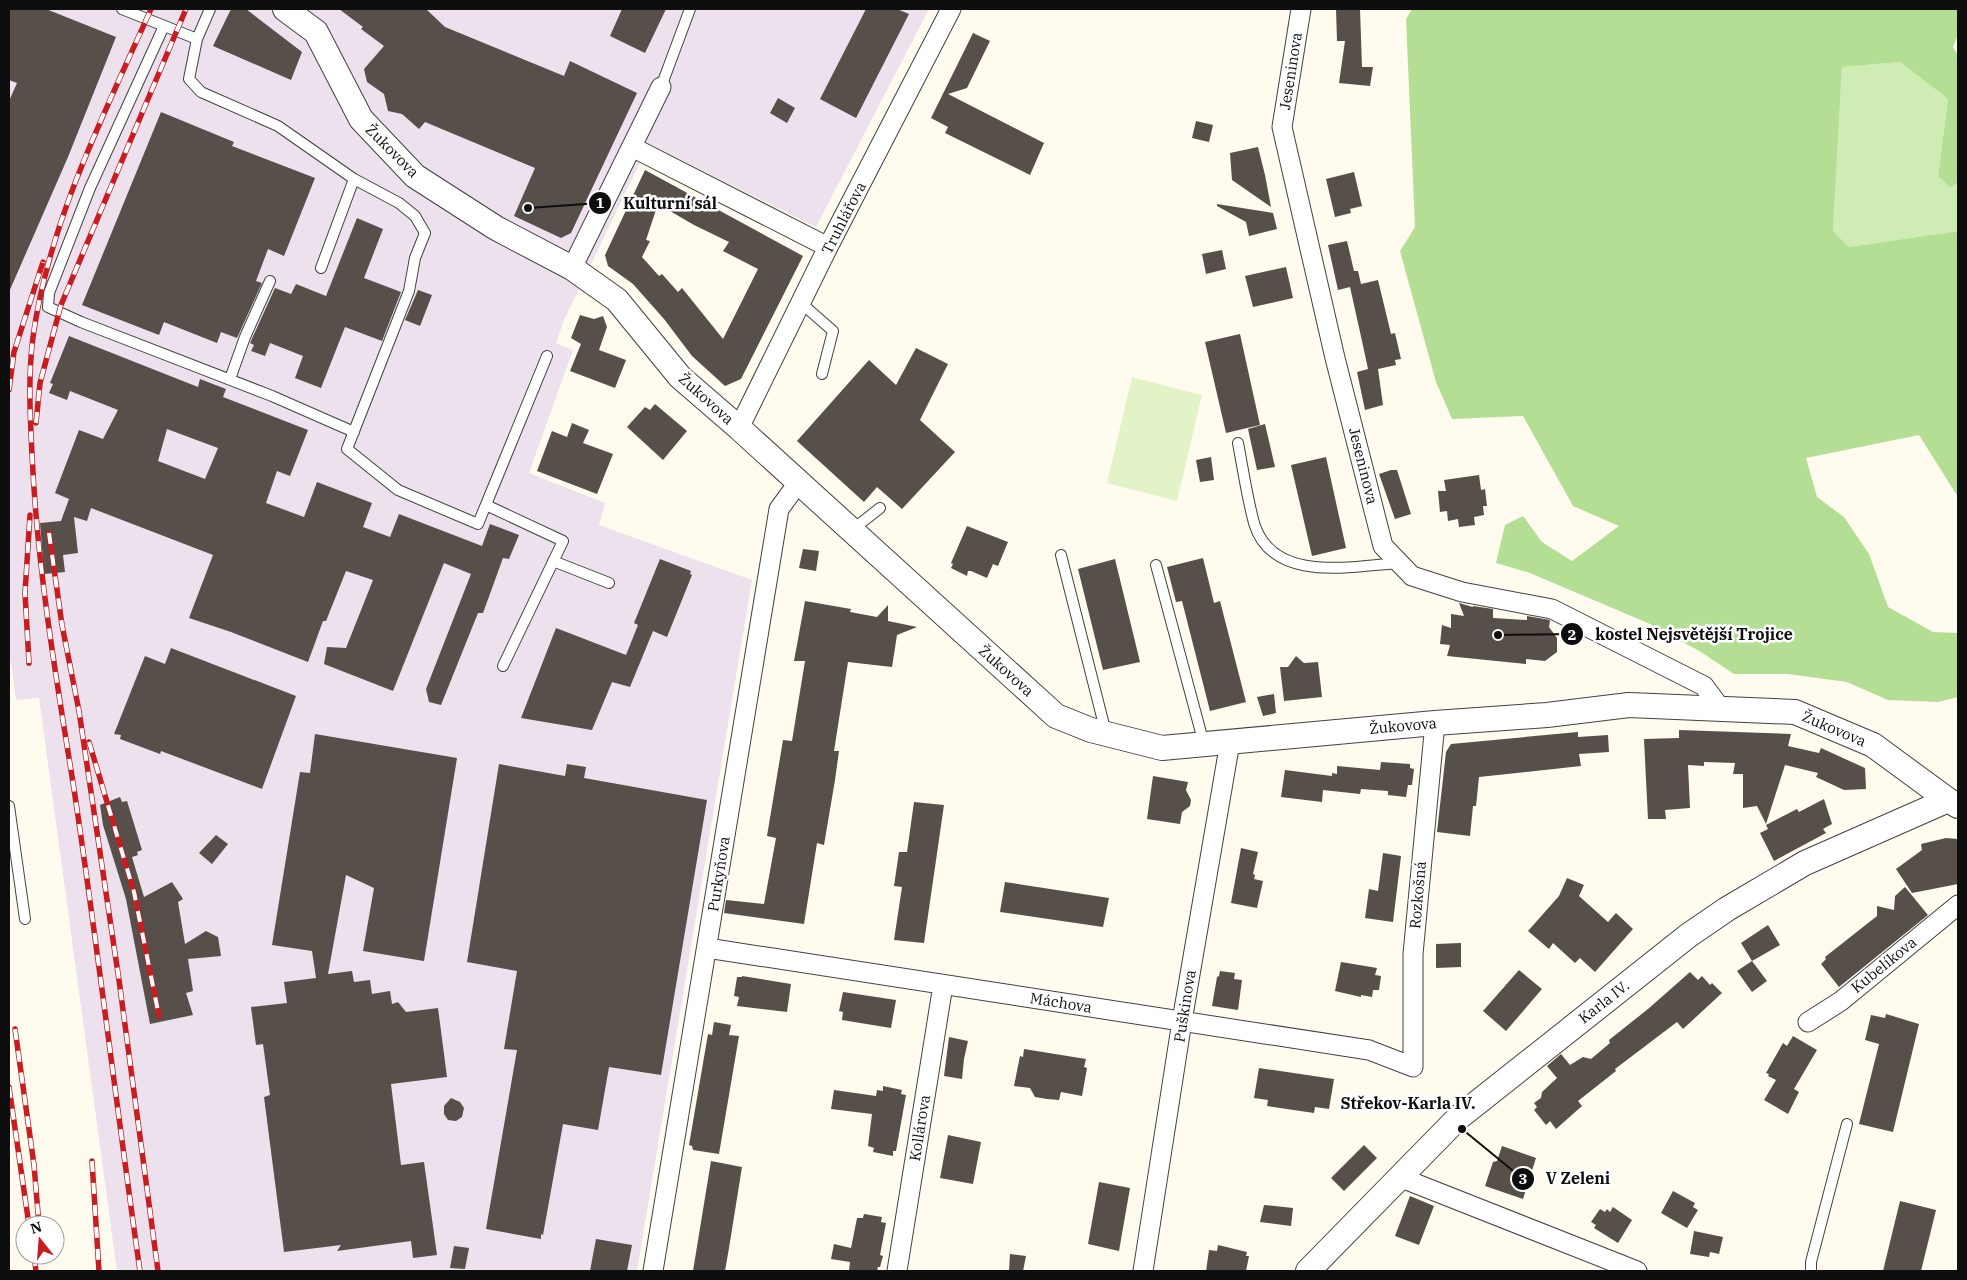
<svg xmlns="http://www.w3.org/2000/svg" width="1967" height="1280" font-family="'IBM Plex Serif',serif">
<rect width="100%" height="100%" fill="#fffcef"/>
<path fill="#ece1ed" d="M9,9h920l-113,218 -167,-83 -85,176 -8,23 17,7 -44,123 76,30 -6,22 153,55 -115,691h-520l-78,-573 -23,2 -7,-51z"/>
<path fill="#d0ecb5" d="M1900,62l48,37 -10,77 19,7 1,-14v62l-109,16 -16,-16 9,-164z"/>
<path fill="#b3de93" d="M1412,9h546v26l-5,12 5,8 -1,128 -7,4 -12,-11 10,-77 -48,-37 -58,5 -9,164 16,16 109,-16v266l-39,-62 -113,23 11,39 27,20 25,37 19,53 45,25 25,1v64l-20,5 -50,-2 -41,-18 -59,-8h-54l-33,-22 -51,-28 -120,-51 -34,-10 9,-38 18,-9 19,26 30,19 47,-35 -46,-20 -50,-90 -71,3 -16,-37 -36,-131 15,-24 -9,-208z"/>
<path fill="#e3f3c8" d="M1132,377l70,18 -25,106 -70,-18z"/>
<path fill="#574f49" fill-rule="evenodd" d="M9,9h37l70,28 -48,120 -59,135v-191l8,-18 -8,-3z
M231,9h15l56,43 -11,28 -78,-34z
M339,9h87l19,18 119,49 6,-15 67,32 -66,140 -10,5 -47,-22 21,-48 -110,-46 -6,7 -17,-15 -14,-3 -4,-17 -17,-12 -3,-13 20,-23 -23,-17 2,-2z
M622,9h44l-21,44 -35,-17z
M866,9h31l12,5 -53,104 -36,-19z
M1336,9h24l2,58h11l-3,19 -31,-3 6,-42h-8z
M973,33l17,8 -23,47 -19,6 96,49 -14,32 -85,-42 3,-6 -17,-9z
M778,98l17,10 -8,15 -17,-10z
M161,112l73,30 -2,4 83,32 -31,78 -16,-7 -12,32 6,2 -25,55 -16,-6 -4,11 -53,-21 -5,13 -77,-30z
M1196,121l17,4 -4,17 -17,-4z
M1258,147l7,28 6,32 -39,-27 -2,-27z
M645,170l158,86 -62,123 -16,7 -33,-30 -28,-37 -31,-35 -25,-18 -3,-11zM658,204l36,21 35,17 -6,9 35,18 -35,70 -41,-51 -4,4 -16,-18 -3,2 -17,-19 8,-16 -4,-1z
M1354,172l8,34 -12,3 1,4 -16,4 -9,-38z
M1217,204l56,9 4,16 -28,7 -3,-14 -29,-16z
M357,218l26,11 -19,49 37,14 -19,49 -37,-14 -24,61 -26,-10 8,-22 -33,-13 -5,13 -14,-5 3,-6 -4,-2 25,-55 16,6 5,-10 30,12z
M1347,241l7,30h4l3,13 17,-4 13,54 4,-1 6,26 -6,1 1,5 -18,4 5,36 -18,5 -8,-38 11,-3 -6,-28 -12,-54 -12,3 -10,-45z
M1222,250l4,19 -20,5 -4,-20z
M1286,267l7,31 -40,9 -8,-31z
M418,290l14,5 -12,31 -15,-6z
M580,315l14,4 9,-3 4,11 -8,23 27,10 -11,28 -45,-17 11,-27 -10,-6z
M1240,334l20,91 -34,8 -21,-91z
M69,336l129,51 2,-8 26,10 -3,8 85,33 -18,46 -13,-5 -11,32 38,14 13,-35 55,21 -9,24 27,10 9,-23 83,32 8,-22 29,11 -10,24 -6,-1 -20,55h-5l-37,92 -12,-3 -3,-13 45,-115 -27,-11 -51,128 -69,-27 3,-17 19,1 27,-68 -27,-9 -20,50h-3l-15,41 -77,-30 -42,-14 24,-63 -122,-47 -4,13 -13,-4 4,36 -15,2 2,17 -21,2 -4,-51 21,-2 8,-22 -14,-6 24,-63 24,9 15,-29 -48,-19 -3,9 -18,-7 4,-9 -3,-1zM167,429l51,19 -13,31 -47,-18z
M916,348l32,16 -28,56 35,32 -53,57 -25,-22 -13,15 -67,-61 72,-81 27,25z
M655,404l32,27 -24,29 -36,-33 18,-20 5,3z
M572,423l17,7 -6,13 30,11 -16,40 -60,-23 15,-40 15,6z
M1265,424l10,43 -18,3 -9,-41z
M1211,457l3,23 -14,2 -4,-22z
M1326,457l20,91 -34,8 -21,-91z
M1391,470h6l14,44 -16,5 -16,-45z
M1479,475l2,15 4,-1 2,17h-4l1,9 -10,2 1,8 -16,2 -1,-8 -10,2 -1,-10 -7,1 -2,-21h8l-2,-11z
M967,526l41,16 -10,24 -5,-2 -6,14 -16,-7h-3l-1,5 -16,-8 2,-4 -2,-1z
M803,549l16,2 -3,20 -17,-3z
M1203,558l11,45 6,-2 26,101 -36,9 -28,-110 -6,1 -9,-35z
M660,559l31,12 -1,3 2,1 -25,62 -14,-6 -23,56 -18,-5 -20,48 -71,-12 35,-90 70,27 12,-30 -4,-2z
M1115,559l25,103 -37,8 -25,-101z
M805,601l46,8 -1,3 27,5 11,-12v16l29,6 -20,8 -5,32 -44,-5 -14,89h5l-4,29 -11,65 -7,-2 -13,81 -80,-11 2,-13 38,4 12,-66 -9,-2 16,-96 9,1 13,-80h-11z
M1459,603l14,4v-1l20,3v9l34,2v-4l23,4 -1,7 8,11v14l-12,9 -19,-2v5l-79,-8 3,-11 -10,-1 2,-19 9,3v-14l13,2z
M171,648l125,48 -34,93 -101,-38 -1,3 -40,-15 1,-4 -7,-1 31,-78 20,8z
M1296,656l8,7 14,-1 4,35 -38,4 -4,-34h8z
M1274,694l2,19 -13,3 -6,-19z
M1679,730l112,4 -3,12 31,7 2,-5 44,20 1,21 -22,1 -28,-13 2,-4 -33,-8 -19,59 -9,-18 -14,2v-34h-10l2,-11 -31,-1v4l-16,-1 2,43 -25,2 1,9h-18l-4,-80 35,-1z
M1578,732v5l30,-2 1,17 -30,2 2,12 -102,11 -3,29h-3l-3,30 -33,-4 9,-80 5,-8z
M315,734l142,24 -33,203 -61,-10 11,-63 -28,-13 -18,99 24,-3 2,11 16,-2 2,14 18,-3 2,13 6,-2 8,10 32,-4 9,69 -56,7 10,81 23,-3 13,93 -24,3 -2,-17 -74,10 4,-6 -57,7 -20,-155 6,-2 -7,-51 -7,1 -5,-38 36,-4 -3,-21 32,-4 -4,-27 -40,-6 28,-173 10,1z
M1381,762l29,2v4l4,1 -2,16h-4l-2,12 -18,-2v-4l-27,-2 -1,5 -37,-4 -1,12 -41,-5 4,-27 47,6v-3l5,1v-8l43,4z
M499,764l66,12 2,-12 19,3 -2,11 123,22 -46,275 -52,-8 -11,63 -35,-6 -20,111 -2,-1v5l-55,-10 31,-179 -13,-1 13,-78 -50,-9z
M1153,776l35,6 -2,8 5,10 -1,6 -8,6 -2,12 -33,-5z
M120,797l2,5 5,-1 15,49 -5,2 1,3 -6,2 12,40 28,-15 11,17 -5,3 7,42 21,-13 12,6 3,19 -33,3 5,32 -7,2 7,22 -43,9 -24,-125 -23,-74 -3,-20z
M1824,799l8,25 -9,5 3,4 -52,28 -14,-28 8,-4 -2,-4 31,-16 2,3z
M914,802l30,3 -20,138 -30,-3 8,-53 -8,-1 5,-34h8z
M216,835l12,9 -16,20 -13,-11z
M1946,838l12,1v45l-46,9 -16,-24 26,-19 -1,-6z
M1241,848l17,4 -5,22 2,1 -1,4 9,2 -6,27 -26,-5z
M1383,853l18,3 -8,66 -28,-4 4,-29 9,2z
M1567,878l17,7 -5,11 29,26 8,-9 17,16 -38,43 -15,-14 -5,5 -22,-20 -4,6 -21,-18 31,-35z
M1005,882l104,16 -6,29 -103,-15z
M1905,887l23,28 -89,72 -18,-23 5,-5 -1,-2 52,-41v-10l17,4 1,-14z
M1768,925l12,20 -28,16 15,20 -15,11 -15,-21 15,-10 -11,-18z
M1461,943v24l-25,1v-24z
M1341,962l36,6 -2,7 6,1 -2,14h-6l-1,7 -11,-2v2l-26,-6z
M1519,970l23,19 -36,42 -23,-20z
M1220,971l15,2 -1,6 8,1 -4,30 -26,-4 5,-29 2,-1z
M1690,972l8,8 4,-4 8,9 2,-2 10,10 -39,36 -6,-7 -62,47 1,2 -38,30 4,5 -26,23 -6,-8 -4,4 -12,-15 3,-3 -3,-4 7,-5 1,-6 15,-14 -10,-12 14,-12 9,11 13,-8 8,2 19,-16 -1,-3 39,-31z
M742,976l49,8 -4,28 -50,-6 2,-9 -5,-1 3,-19h5z
M843,992l53,8 -5,28 -49,-8 1,-8 -4,-1z
M1886,1014l33,10 -26,108 -34,-8 20,-80 -14,-4 6,-25 14,3z
M714,1022l17,3 -2,10 10,1 -20,118 -26,-4 -1,-4 -3,-1 19,-111 4,1z
M1793,1036l24,14 -23,39 5,3 -11,22 -24,-14 12,-20 -8,-4 1,-2 -3,-1 17,-30 4,3z
M949,1037l19,4 -4,18 -2,20 -18,-3z
M1024,1049l62,10 -2,8 3,1 -5,28 -21,-4 -2,8 -12,-1 -12,-2 -5,-9 -16,-2 6,-30 3,1z
M1259,1068l75,11 -5,30 -14,-2 -1,6 -47,-7 1,-6 -14,-2z
M883,1086l19,4 -1,4 5,1 -10,56h-3v5l-20,-4 1,-4 -6,-2 4,-32 -41,-5 3,-19 42,6 1,-6 6,1z
M451,1098l9,4 4,6 -2,9 -6,4 -8,-1 -4,-6v-8z
M948,1135l33,7 -8,42 -33,-6z
M1364,1145l13,13 -33,33 -13,-13z
M1502,1146l34,12 -13,41 -38,-13 8,-24 4,-1z
M711,1161l31,6 -13,81 -4,23h-32z
M1099,1182l31,6 -11,63 -31,-7z
M1673,1191l22,12 -2,4 5,3 -11,18 -26,-15z
M1410,1196l24,10 -15,39 -24,-9z
M1900,1201l36,9 -15,61h-38z
M1264,1205l29,3 -2,18 -31,-4z
M1613,1207l19,13 -14,23 -24,-15 2,-3 -5,-3 9,-13 5,3 2,-3 3,3z
M864,1214l18,3 -1,5 5,1 -6,32 3,1 -3,11h-2l-1,4h-28l1,-9 -19,-3 3,-15 17,4 6,-30h6z
M1694,1231l29,6 -4,17 -9,-2 -1,5 -19,-3z
M596,1239l36,6 -5,26h-37z
M1218,1245l29,7 -1,4h3l-3,15h-40l3,-21 8,1z
M454,1246l15,2 -4,21 -15,-1z
M1010,1254l16,2 -3,15h-14z"/>
<g fill="none" stroke-linecap="round" stroke-linejoin="round">
<g stroke="#414141" stroke-width="12">
<path id="service" d="M122,9l75,30 13,-30
M164,26l-74,162 -41,105 -1,14 33,15 191,74 82,36
M197,39l-8,40 12,13 77,34 76,53 45,24 16,13 10,17 -10,25 -6,33 -62,158 51,41 80,34 69,-168
M661,87l29,-78
M321,268l33,-89
M801,303l32,28 -11,43
M230,379l15,-42 25,-56
M1238,443c5,26 9,54 16,80 18,61 98,43 145,40
M486,505l77,36 -60,125
M852,530l28,-22
M1061,555l45,178
M553,561l56,22
M1156,565l48,179
M9,806l16,113
M1811,1271v-9l36,-138"/>
</g>
<g stroke="#414141" stroke-width="21">
<path id="minor" d="M1301,9l-19,118 53,231 48,188 29,30 50,16 90,17 152,77 17,23
M632,147l196,100
M572,268l89,-181
M739,428l89,-181 123,-238
M707,948l662,102 44,17v-113l22,-231
M1808,1022l33,-21 117,-96
M1399,1177l238,94
M653,1271l126,-762 19,-26
M897,1271l46,-286
M1143,1271l39,-250 48,-279"/>
</g>
<g stroke="#414141" stroke-width="26">
<path id="tertiary" d="M285,9l31,23 45,87 54,57 81,52 76,40 45,32 63,77 59,51 317,288 35,14 71,18 273,-25 112,-8 82,-10 166,7 78,33 75,55 10,6
M1308,1271l150,-153 231,-183 38,-26 78,-46 143,-63"/>
</g>
<use href="#service" stroke="#fff" stroke-width="10"/>
<use href="#minor" stroke="#fff" stroke-width="19"/>
<use href="#tertiary" stroke="#fff" stroke-width="24"/>
<g stroke="#c71c20" stroke-width="5.5">
<path id="rail" d="M9,390l5,-38 29,-90
M36,423l4,-40 21,-78 125,-296
M49,533l13,92 17,86 40,269 39,291
M29,663l-4,-70 5,-78
M89,742l45,150 25,124
M15,1029l19,136 5,60
M9,1087l20,138
M92,1161l7,110
M34,1255l2,16
M140,1271c-23,-160 -42,-322 -66,-482 -18,-112 -37,-222 -42,-335 -2,-39 -4,-78 1,-117 16,-116 71,-222 118,-328"/>
</g>
<use href="#rail" stroke="#fff" stroke-width="4" stroke-dasharray="11" stroke-linecap="butt"/>
</g>
<g text-anchor="middle" stroke-width="5" stroke-linejoin="round" paint-order="stroke">
<g font-size="15" fill="#0e0e0e" stroke="#fff">
<text transform="translate(1291 71) rotate(-81)" y="5">Jeseninova</text>
<text transform="translate(392 151) rotate(45)" y="5">Žukovova</text>
<text transform="translate(844 218) rotate(-63)" y="5">Truhlářova</text>
<text transform="translate(706 399) rotate(42)" y="5">Žukovova</text>
<text transform="translate(1363 466) rotate(76)" y="5">Jeseninova</text>
<text transform="translate(1006 671) rotate(42)" y="5">Žukovova</text>
<text transform="translate(1403 726) rotate(-5)" y="5">Žukovova</text>
<text transform="translate(1834 729) rotate(23)" y="5">Žukovova</text>
<text transform="translate(719 874) rotate(-81)" y="5">Purkyňova</text>
<text transform="translate(1418 895) rotate(-85)" y="5">Rozkošná</text>
<text transform="translate(1884 965) rotate(-39)" y="5">Kubelíkova</text>
<text transform="translate(1604 1002) rotate(-38)" y="5">Karla IV.</text>
<text transform="translate(1061 1003) rotate(9)" y="5">Máchova</text>
<text transform="translate(1185 1006) rotate(-81)" y="5">Puškinova</text>
<text transform="translate(920 1128) rotate(-81)" y="5">Kollárova</text>
</g>
<g font-size="16" font-weight="bold" fill="#0e0e0e" stroke="#fff">
<text x="1408" y="1109">Střekov-Karla IV.</text>
</g>
</g>
<path fill="none" stroke="#0e0e0e" stroke-width="2" d="M528 208L600 203M1498 635L1572 634M1462 1129L1523 1179"/>
<g fill="#0e0e0e" stroke="#fff" stroke-width="2">
<circle cx="528" cy="208" r="5"/>
<circle cx="1498" cy="635" r="5"/>
<circle cx="1462" cy="1129" r="5"/>
<circle cx="600" cy="203" r="12"/>
<circle cx="1572" cy="634" r="12"/>
<circle cx="1523" cy="1179" r="12"/>
</g>
<g font-size="15" text-anchor="middle" font-weight="bold" fill="#fff">
<text x="600" y="208">1</text>
<text x="1572" y="640">2</text>
<text x="1523" y="1184">3</text>
</g>
<g font-size="16" text-anchor="middle" font-weight="bold" fill="#0e0e0e" stroke="#fff" stroke-width="5" stroke-linejoin="round" paint-order="stroke">
<text x="670" y="209">Kulturní sál</text>
<text x="1694" y="640">kostel Nejsvětější Trojice</text>
<text x="1578" y="1184">V Zeleni</text>
</g>
<rect width="1967" height="1280" fill="none" stroke="#0e0e0e" stroke-width="20"/>
<g transform="translate(40 1240) rotate(343)"><circle r="24" fill="#ffffff" stroke="#9f9f9f"/>
<path d="M0-4L9 19L0 12L-9 19Z" fill="#c71c20"/>
<text y="-8" font-size="14" font-weight="bold" text-anchor="middle" fill="#0e0e0e">N</text>
</g>
</svg>
